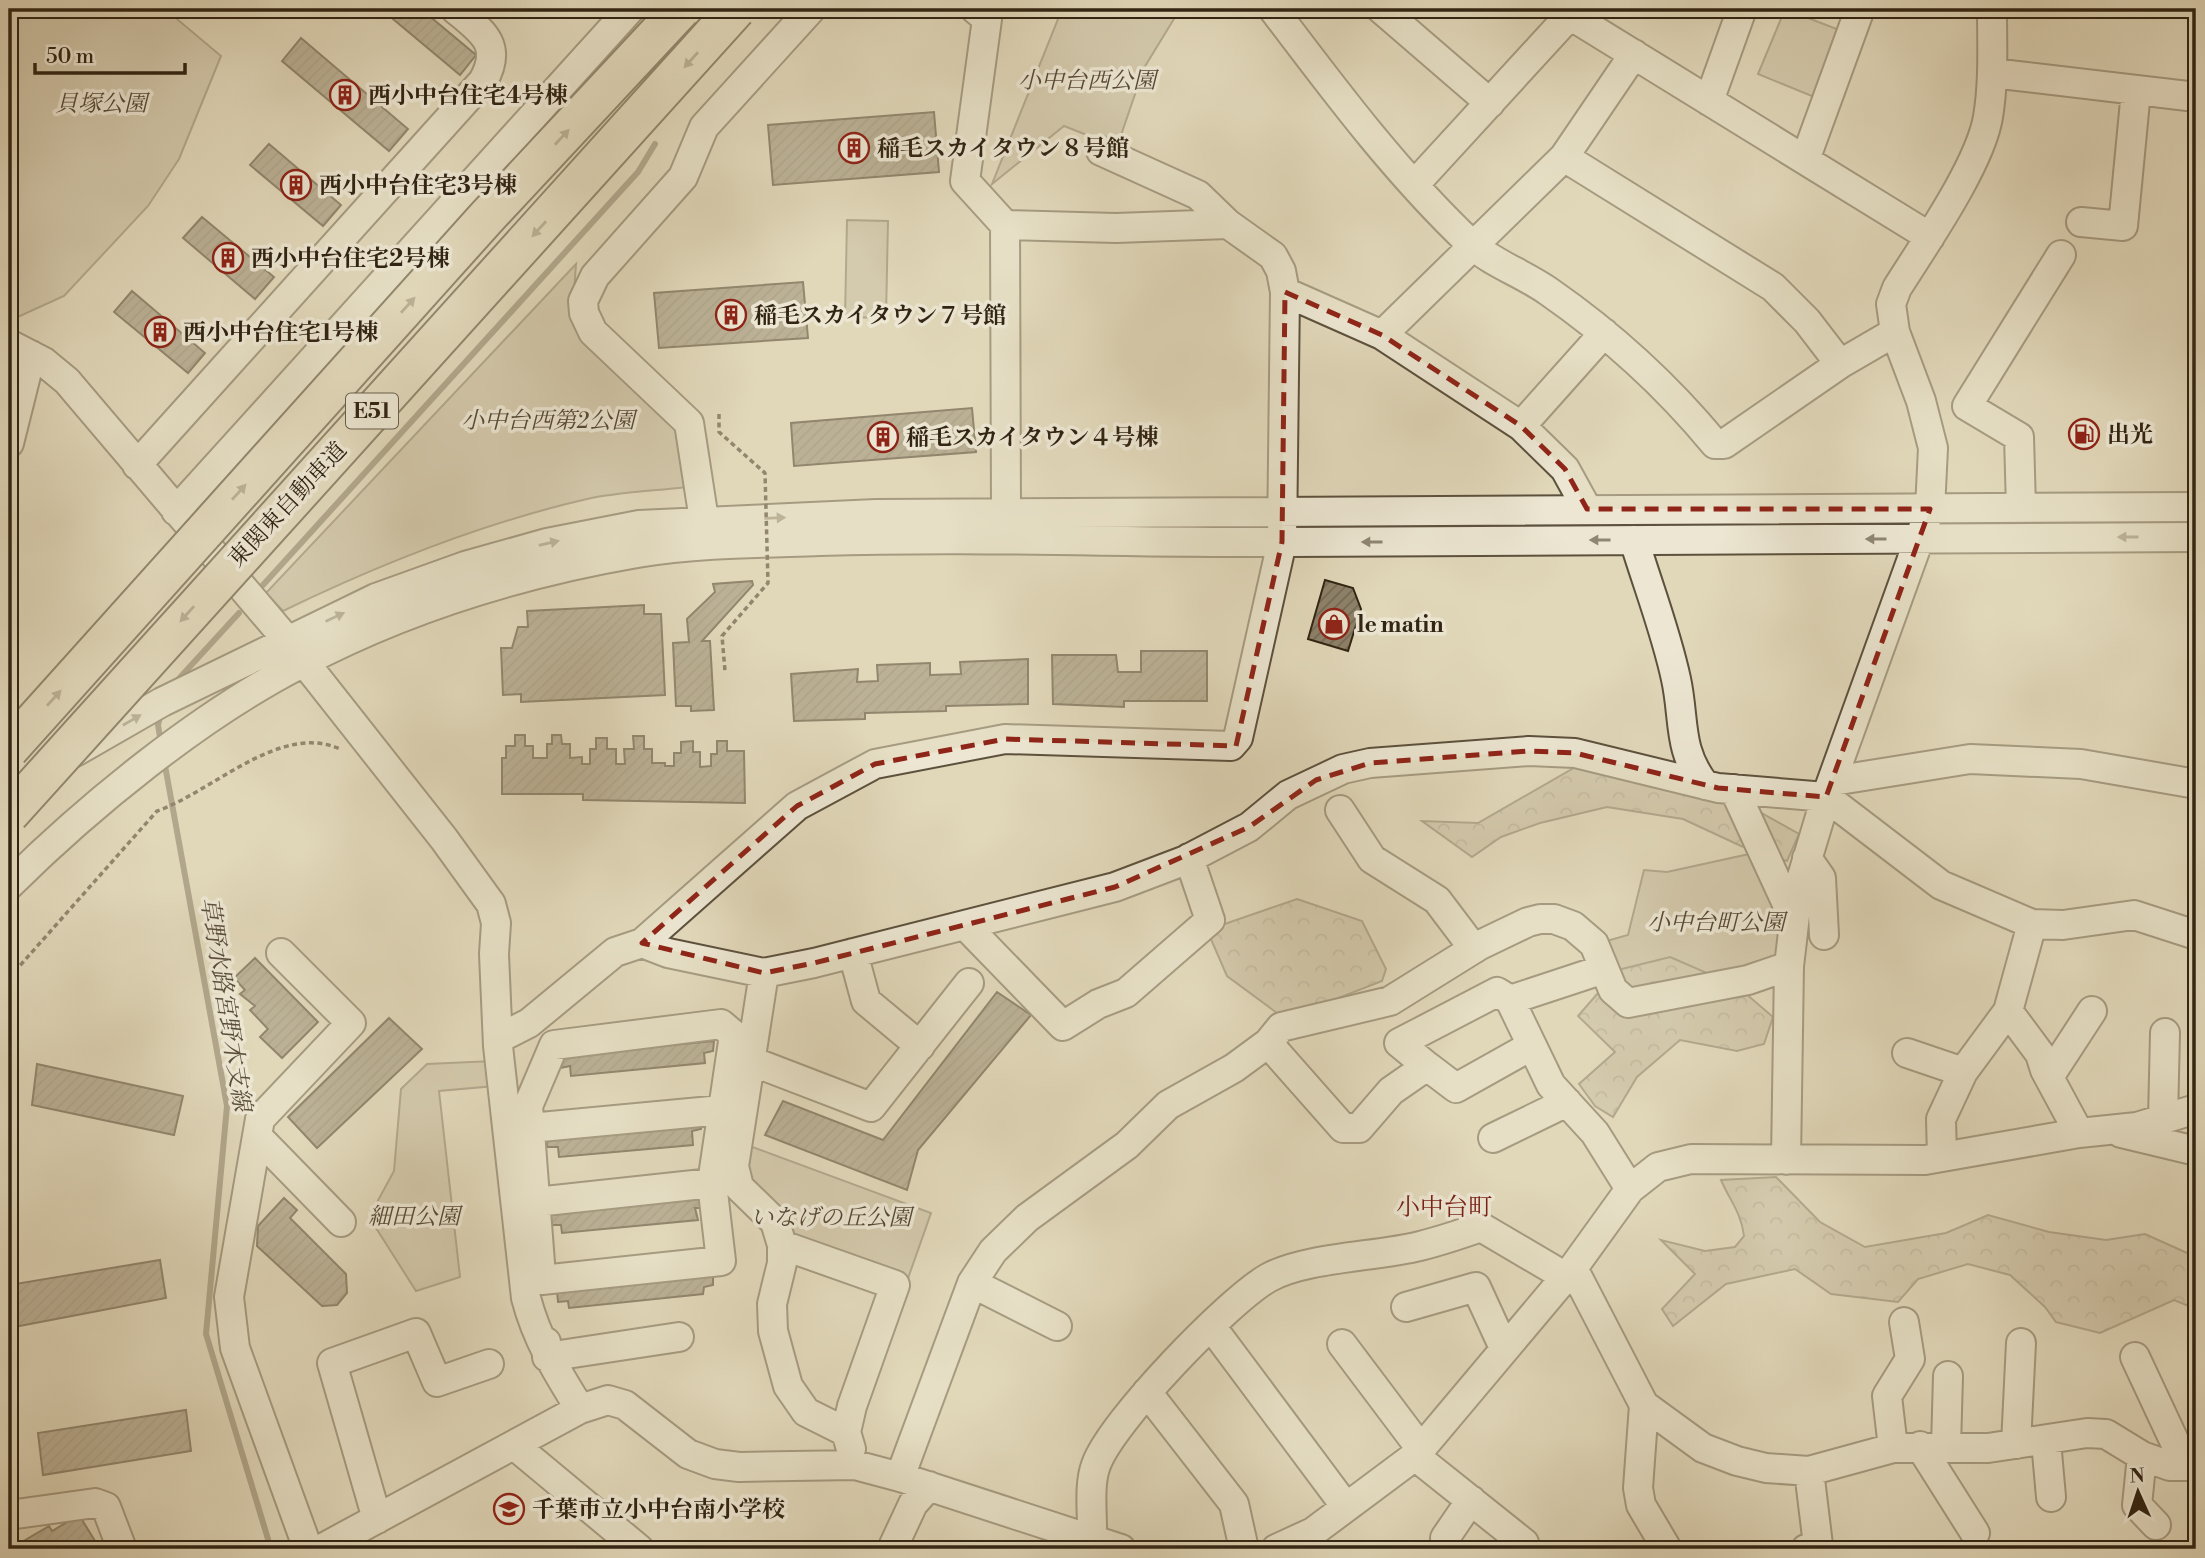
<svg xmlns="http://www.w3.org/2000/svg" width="2205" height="1558" font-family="'Libre Bodoni','Noto Serif JP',serif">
<defs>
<pattern id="forest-crowns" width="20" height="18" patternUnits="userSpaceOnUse" patternTransform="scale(1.75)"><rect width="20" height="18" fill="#c3b99e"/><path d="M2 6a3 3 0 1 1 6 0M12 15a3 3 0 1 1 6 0" fill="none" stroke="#9f9680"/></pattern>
<pattern id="building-hatch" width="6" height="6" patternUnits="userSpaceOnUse" patternTransform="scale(1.75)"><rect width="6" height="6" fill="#8d826a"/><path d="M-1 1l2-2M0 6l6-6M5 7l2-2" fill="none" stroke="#746a56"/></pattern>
</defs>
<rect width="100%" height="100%" fill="#e1d8ba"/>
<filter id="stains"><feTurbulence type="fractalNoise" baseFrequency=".00286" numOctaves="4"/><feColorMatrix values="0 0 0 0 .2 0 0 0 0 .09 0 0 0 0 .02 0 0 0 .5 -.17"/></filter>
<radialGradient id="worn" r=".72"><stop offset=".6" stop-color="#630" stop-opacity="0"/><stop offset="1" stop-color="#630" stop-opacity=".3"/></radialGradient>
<path fill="#c3b99e" stroke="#7a6e58" stroke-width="2" d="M9,9h156l56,47 -42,103 -31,47 -84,90 -55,25z
M1062,9h118l-36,59 -27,79 -53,-21 -72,58z
M1785,9l62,24 -28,66 -61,-25z
M847,220l41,1 -2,97 -41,-1z
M576,264l-3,42 108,125 6,56c-33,4 -68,5 -100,12 -104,24 -209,66 -304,112l-17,-18z
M1754,853l25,50 -1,60 -151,34 -24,-55 25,-7 16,-65 23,2z
M493,1061l2,25 -56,5 21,186 -44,14 -47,-74 25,-46 7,-82 26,-25z
M747,1145l184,68 -25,71 -119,-42 -36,-54 -7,-25z"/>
<path fill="url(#forest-crowns)" stroke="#7a6e58" stroke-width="2" d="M1579,765l154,32 66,37 -12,27 -46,-15 -58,-27 -76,-12 -67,16 -39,14 -29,20 -50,-36 56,2z
M1297,899l65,22 24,48 -4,12 -97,38 -58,-43 -20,-46z
M1670,957l67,29 36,31 -9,27 -27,7 -57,-11 -43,37 -24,40 -18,-11 -16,-22 36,-32 -37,-36 40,-46z
M1776,1177l44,45 45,25 81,-14 42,-18 61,17 57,8 39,-6 51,23v52l-22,-9 -74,33 -44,-11 -11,-15 -35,-32 -42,-11 -50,15 -20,23 -67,-8 -36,-25 -69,15 -53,42 -11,-17 33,-35 -34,-34 44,11 30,-4 9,-11c-3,-24 -14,-35 -23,-56z"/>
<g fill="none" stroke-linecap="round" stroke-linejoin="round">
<path stroke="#776b55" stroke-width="6" d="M263,585l375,-413 17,-28
M174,684l65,-71
M161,743l-3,-18 3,-13
M164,760l63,346 -21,228 65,215"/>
</g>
<path fill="url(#building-hatch)" stroke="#312413" stroke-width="2" d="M381,9h40l55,46 -16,20z
M301,38l107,91 -19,22 -107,-90z
M934,112l5,60 -166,13 -5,-60z
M269,144l72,61 -18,21 -73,-61z
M202,217l72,60 -19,22 -72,-61z
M803,282l5,56 -149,10 -5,-55z
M132,291l73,62 -17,20 -74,-61z
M972,408l4,44 -182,14 -3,-43z
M1325,580l28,8 8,21 -13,42 -40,-12z
M752,581l1,4 -51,56h8l4,69 -23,1v-5h-15l-3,-63 16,-1 -2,-23 28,-27 -2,-8z
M644,605v9h17l4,81 -144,7v-8l-18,1 -2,-47h11l6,-21h10l-1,-16z
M1141,651h66v50h-83v6l-71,-3 -1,-49h64l2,17h23z
M1028,659v45l-82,2v5l-81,2v6l-71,2 -3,-47 67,-5 -1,13 21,-1 -1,-16 53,-2v12l31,-1 -1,-12z
M515,735h10v11h8v12h14v-14h5v-9h9l1,9h8v14l12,-1v7h8v-15h6v-11h11v11h9v15h9l-1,-15h10l-1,-13h11v13h8v14h13v3h9v-13h7v-11l12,-1v11h7v15l11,-1v-12h6v-13h10v10h17l1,52 -162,-3v-6h-81v-36h4v-12h9z
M255,958l63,64 -36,36 -22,-21 8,-8 -18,-19 5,-4 -15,-12 5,-4 -11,-12z
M997,992l34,23 -113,135 -11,40 -142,-55 18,-34 100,39z
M389,1018l33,31 -105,99 -29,-31z
M714,1041l-1,10 -9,2 1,10 -134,13 -1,-10 -10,2 -1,-12z
M37,1064l146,32 -9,39 -142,-30z
M703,1118l-2,11 -9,2 1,14 -134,12 -1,-10h-11l-1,-12z
M284,1198l13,12 -7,8 56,56 1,19 -10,12 -15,1 -65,-60 1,-20z
M704,1199l1,9h-10l3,12 -136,13 -1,-8h-10l-1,-12z
M160,1260l6,38 -157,30v-43z
M713,1275v10l-9,2 -1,7 -134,14 -1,-7 -10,1 -1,-11z
M186,1410l5,41 -148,24 -5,-42z
M79,1515l21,34h-90l39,-23 3,5z"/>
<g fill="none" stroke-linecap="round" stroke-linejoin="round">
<g stroke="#5d513d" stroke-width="32">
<path id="minor" d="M975,9l12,10 -22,162 40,44 1,288
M1273,9c62,82 123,164 198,235 21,19 53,30 77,47 62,43 119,95 167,153h9l116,-80 55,-32
M1381,9l109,94
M1560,9l370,228
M1992,73l204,24
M1709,101l33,-92
M1101,151l97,44 30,29
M1564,157l209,130 34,34 33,43
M1805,160l55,-151
M1415,184l155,-169
M2081,222l42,4 13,-135
M1285,292l97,43 139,91 44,43 22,40
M1382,335l182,-178 70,-103
M9,344l35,18 23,19 220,259 157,199 47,65 5,19 -2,31 4,92 28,252c11,42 31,74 54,111
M1521,426l83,-93
M9,443l22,-88
M137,465l346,-384c21,-37 -2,-50 -28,-72
M2021,508l-2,-71 -52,-31 94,-151
M176,511l454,-502
M704,520l-15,-97 -96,-91 -9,-19 -1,-12 12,-25 88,-99 21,-50 107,-118
M1634,540c14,46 32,92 42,139 9,41 1,70 29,106
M75,752l87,-50 214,-104 89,-32 82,-23 92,-18 237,-11 1320,-7
M1833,781l137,-22 111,5 115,20
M1734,789l59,128
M1340,810l32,49 65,41 37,49
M1807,858l14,20 3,57
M9,885c81,-80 190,-169 291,-221 104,-55 221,-91 337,-111 60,-10 122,-10 183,-12 156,-5 313,2 470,1 302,-1 604,-3 906,-5
M2032,924l-24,87 32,43 5,16 34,63
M965,925l98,101 35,-22 28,-11 84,-73 -21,-62
M642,943l26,10 96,20 50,-10 301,-76 71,-27 63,-33 39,-32 55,-26 27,-6 159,-12 46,2 143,35 108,9 115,88 91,39 31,1 71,-10 62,20
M281,953l70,70 -91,96 -31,178 6,51 73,201
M853,953l13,48 54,45
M764,973l-30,193 5,21 36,35 7,23v18l-10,41 1,27 15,55 18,26 40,20
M1510,1000l94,-31
M498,1039l31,-16 86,-71 27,-9 155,-137 78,-42 130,-25 226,7 7,-8 44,-196 3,-250 -4,-21 -8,-15 -45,-32 -112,4 -111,-3
M1268,1043l75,85h16l32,-37 36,-25 -28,-23 98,-51 13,8 41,85 44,48 35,56
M1907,1053l56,19
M751,1061l120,46 98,-124
M1427,1066l29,22 75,-42
M2049,1077l43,-66
M2163,1119l2,-86
M530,1128l192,-18
M2121,1133l75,18
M257,1136l84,86
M1493,1138l74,-36
M1942,1157l-1,-38 22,-47 45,-61
M1786,1160l3,-194 9,-76 28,-93 104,-288 3,-61 -12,-47 -26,-69 -4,-28 6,-16c27,-43 83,-123 91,-171 6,-36 4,-73 4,-108
M536,1202l176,-19
M782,1245l113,40 -43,121 -6,26 5,17
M540,1263l-12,-157 26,-61 167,-21 13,11 -22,148 9,78 -179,19
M1573,1268l71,137 59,43 34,13 29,7 43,3 84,-23h95l99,-15 19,1 36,22 28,10h26
M972,1283l85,43
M1406,1307l70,-20 28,61
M1211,1326l135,181
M546,1342l1,15 132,-20
M1342,1344l79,105
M2135,1357l51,109
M1147,1392l87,112 10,45
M1644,1405l-6,83 3,17 26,44
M2046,1441l5,56
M2016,1444l5,-101
M514,1445l125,104
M1920,1446l55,87
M1946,1447l2,-71
M1893,1448l-6,-52 23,-37 -6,-37
M1415,1456l109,87 -4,6
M2142,1456l-5,49 19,20
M900,1477l72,-194 21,-32 34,-33 100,-73 41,-40 66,-37 34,-25 13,-16 109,-26 90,-56 48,-23 12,-3h14l19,7 21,18 19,46 15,13 120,-23 41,-14
M9,1515l86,-12 11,4 16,42
M377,1519l-45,-156 84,-30 21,49 52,-18
M1092,1540c1,-23 -4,-54 4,-75 15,-43 132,-164 172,-187 37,-21 109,-21 152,-32 20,-5 41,-12 61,-19l85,50
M321,1549l259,-140 28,-9 17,5 63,49 27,10 24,3 116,-2 45,12 221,72
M892,1549l21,-45 16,-18
M1276,1549l37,-17 102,-76 158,-188 57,-79 28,-22 33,-8 234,1 154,-27 58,-6 59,-18
M1447,1549l-2,-11 26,-38
M1806,1549l12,-4 -9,-74"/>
</g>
<path stroke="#312413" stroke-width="3.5" stroke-dasharray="5 3.5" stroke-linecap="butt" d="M9,978l148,-167c57,-20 123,-89 183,-62"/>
<use href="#minor" stroke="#ece6d2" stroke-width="28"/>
<g stroke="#312413" stroke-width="42" stroke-linecap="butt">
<path id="highway-bridge" d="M9,749l477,-531 195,-209
M9,814l727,-805"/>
</g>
<path stroke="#312413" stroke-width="3.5" stroke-dasharray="5 3.5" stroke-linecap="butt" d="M719,414v18l46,41 3,110 -46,53 3,35"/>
<use href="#highway-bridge" stroke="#e1d8ba" stroke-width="38"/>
</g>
<defs><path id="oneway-solid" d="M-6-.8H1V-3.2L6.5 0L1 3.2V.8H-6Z" transform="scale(1.75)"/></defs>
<g fill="#897e66">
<use href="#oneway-solid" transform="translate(691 60) rotate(132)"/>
<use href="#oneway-solid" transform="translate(562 137) rotate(-47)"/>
<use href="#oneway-solid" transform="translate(539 229) rotate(132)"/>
<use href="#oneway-solid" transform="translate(408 305) rotate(-48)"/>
<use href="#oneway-solid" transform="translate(239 492) rotate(-48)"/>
<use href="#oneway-solid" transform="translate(187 614) rotate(132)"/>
<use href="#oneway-solid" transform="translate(54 698) rotate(-48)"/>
</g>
<g fill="#8e8572">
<use href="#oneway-solid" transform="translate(775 518) rotate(-2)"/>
<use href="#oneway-solid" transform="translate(2128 537) rotate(180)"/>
<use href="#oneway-solid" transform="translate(1876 539) rotate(180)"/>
<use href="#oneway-solid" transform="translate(1600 540) rotate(180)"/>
<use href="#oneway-solid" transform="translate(1372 542) rotate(180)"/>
<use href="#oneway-solid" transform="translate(549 543) rotate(-13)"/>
<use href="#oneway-solid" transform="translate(335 617) rotate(-25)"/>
<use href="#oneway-solid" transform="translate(132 720) rotate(-30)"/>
</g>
<path d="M0 0H2205V1558H0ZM1285,292l97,43 139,91 44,43 22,40h343l-104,288 -108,-9 -143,-35 -46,-2 -159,12 -54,17 -67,47 -134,60 -301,76 -50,10 -122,-30 155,-137 78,-42 130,-25 231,7 46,-204z" fill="#e1d8ba" fill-opacity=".55" fill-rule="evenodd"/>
<path fill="none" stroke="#8f2418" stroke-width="5" stroke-dasharray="14 9" stroke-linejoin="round" d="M1285,292l97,43 139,91 44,43 22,40h343l-104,288 -108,-9 -143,-35 -46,-2 -159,12 -54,17 -67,47 -134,60 -301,76 -50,10 -122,-30 155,-137 78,-42 130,-25 231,7 46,-204z"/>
<defs>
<g id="building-ring" transform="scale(1.575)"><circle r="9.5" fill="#ece6d2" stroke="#8f2418" stroke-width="1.5"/><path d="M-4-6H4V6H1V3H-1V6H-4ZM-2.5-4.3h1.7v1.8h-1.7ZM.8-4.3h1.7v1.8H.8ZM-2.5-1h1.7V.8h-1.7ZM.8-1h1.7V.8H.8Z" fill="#8f2418"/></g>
<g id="fuel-ring" transform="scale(1.575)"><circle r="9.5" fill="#ece6d2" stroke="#8f2418" stroke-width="1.5"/><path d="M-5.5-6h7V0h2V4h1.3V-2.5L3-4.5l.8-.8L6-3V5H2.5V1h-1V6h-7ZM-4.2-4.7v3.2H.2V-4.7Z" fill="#8f2418"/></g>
<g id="shop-ring" transform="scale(1.575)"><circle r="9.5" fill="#ece6d2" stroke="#8f2418" stroke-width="1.5"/><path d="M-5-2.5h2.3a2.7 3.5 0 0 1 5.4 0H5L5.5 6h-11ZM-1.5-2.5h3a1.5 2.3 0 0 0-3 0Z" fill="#8f2418"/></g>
<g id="school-ring" transform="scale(1.575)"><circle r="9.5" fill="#ece6d2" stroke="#8f2418" stroke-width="1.5"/><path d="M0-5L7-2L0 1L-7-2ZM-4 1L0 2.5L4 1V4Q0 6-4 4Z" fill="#8f2418"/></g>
</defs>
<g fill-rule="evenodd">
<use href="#building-ring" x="345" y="95"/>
<use href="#building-ring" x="854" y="148"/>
<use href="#building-ring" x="296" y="185"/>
<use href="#building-ring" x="228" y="258"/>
<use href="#building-ring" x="731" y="315"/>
<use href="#building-ring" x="160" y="332"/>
<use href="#fuel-ring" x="2084" y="434"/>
<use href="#building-ring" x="883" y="437"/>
<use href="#shop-ring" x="1334" y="624"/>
<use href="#school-ring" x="509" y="1509"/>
</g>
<g text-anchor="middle" stroke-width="7" stroke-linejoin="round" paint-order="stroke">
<rect fill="#ece6d2" stroke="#695e4c" stroke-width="2" x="346" y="393.5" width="52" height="35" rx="5"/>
<g font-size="21" font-weight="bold" fill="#312413">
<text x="372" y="418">E51</text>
</g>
<g font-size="23" font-style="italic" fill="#564936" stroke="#ece6d2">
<text x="1087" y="88">小中台西公園</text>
<text x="101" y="111">貝塚公園</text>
<text x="548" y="428">小中台西第2公園</text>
<text x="1716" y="930">小中台町公園</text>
<text x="414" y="1224">細田公園</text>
<text x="831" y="1225">いなげの丘公園</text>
</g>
<g font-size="23" font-weight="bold" fill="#312413" stroke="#ece6d2" text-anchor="start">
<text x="368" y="103">西小中台住宅4号棟</text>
<text x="877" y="156">稲毛スカイタウン８号館</text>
<text x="319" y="193">西小中台住宅3号棟</text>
<text x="251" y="266">西小中台住宅2号棟</text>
<text x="754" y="323">稲毛スカイタウン７号館</text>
<text x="183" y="340">西小中台住宅1号棟</text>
<text x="2107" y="442">出光</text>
<text x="906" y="445">稲毛スカイタウン４号棟</text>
<text x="1357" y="632">le matin</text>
<text x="532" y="1517">千葉市立小中台南小学校</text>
</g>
<g font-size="23" fill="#312413" stroke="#ece6d2">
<text transform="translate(287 504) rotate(-47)" y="8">東関東自動車道</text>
</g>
<g font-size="24" font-style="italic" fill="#5a4e3a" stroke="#ece6d2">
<text transform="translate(226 1004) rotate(81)" y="8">草野水路宮野木支線</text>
</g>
<g font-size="24" fill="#7a1f14" stroke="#ece6d2">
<text x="1444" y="1215">小中台町</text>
</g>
</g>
<rect width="2205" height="1558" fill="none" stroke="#e1d8ba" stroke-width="35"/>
<rect x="10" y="10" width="2184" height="1537" fill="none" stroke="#312413" stroke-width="3.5"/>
<rect x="18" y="18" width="2170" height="1523" fill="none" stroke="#312413" stroke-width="2"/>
<g transform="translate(2138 1492) rotate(357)" stroke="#ece6d2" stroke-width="5" paint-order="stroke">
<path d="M0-5L12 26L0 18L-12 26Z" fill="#312413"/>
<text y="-10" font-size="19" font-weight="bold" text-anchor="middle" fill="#312413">N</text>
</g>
<path d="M35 63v10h150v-10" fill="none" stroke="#312413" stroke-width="3.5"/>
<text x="46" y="63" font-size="21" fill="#312413" stroke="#ece6d2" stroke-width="5" paint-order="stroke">50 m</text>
<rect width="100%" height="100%" filter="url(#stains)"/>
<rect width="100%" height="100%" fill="url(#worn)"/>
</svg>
